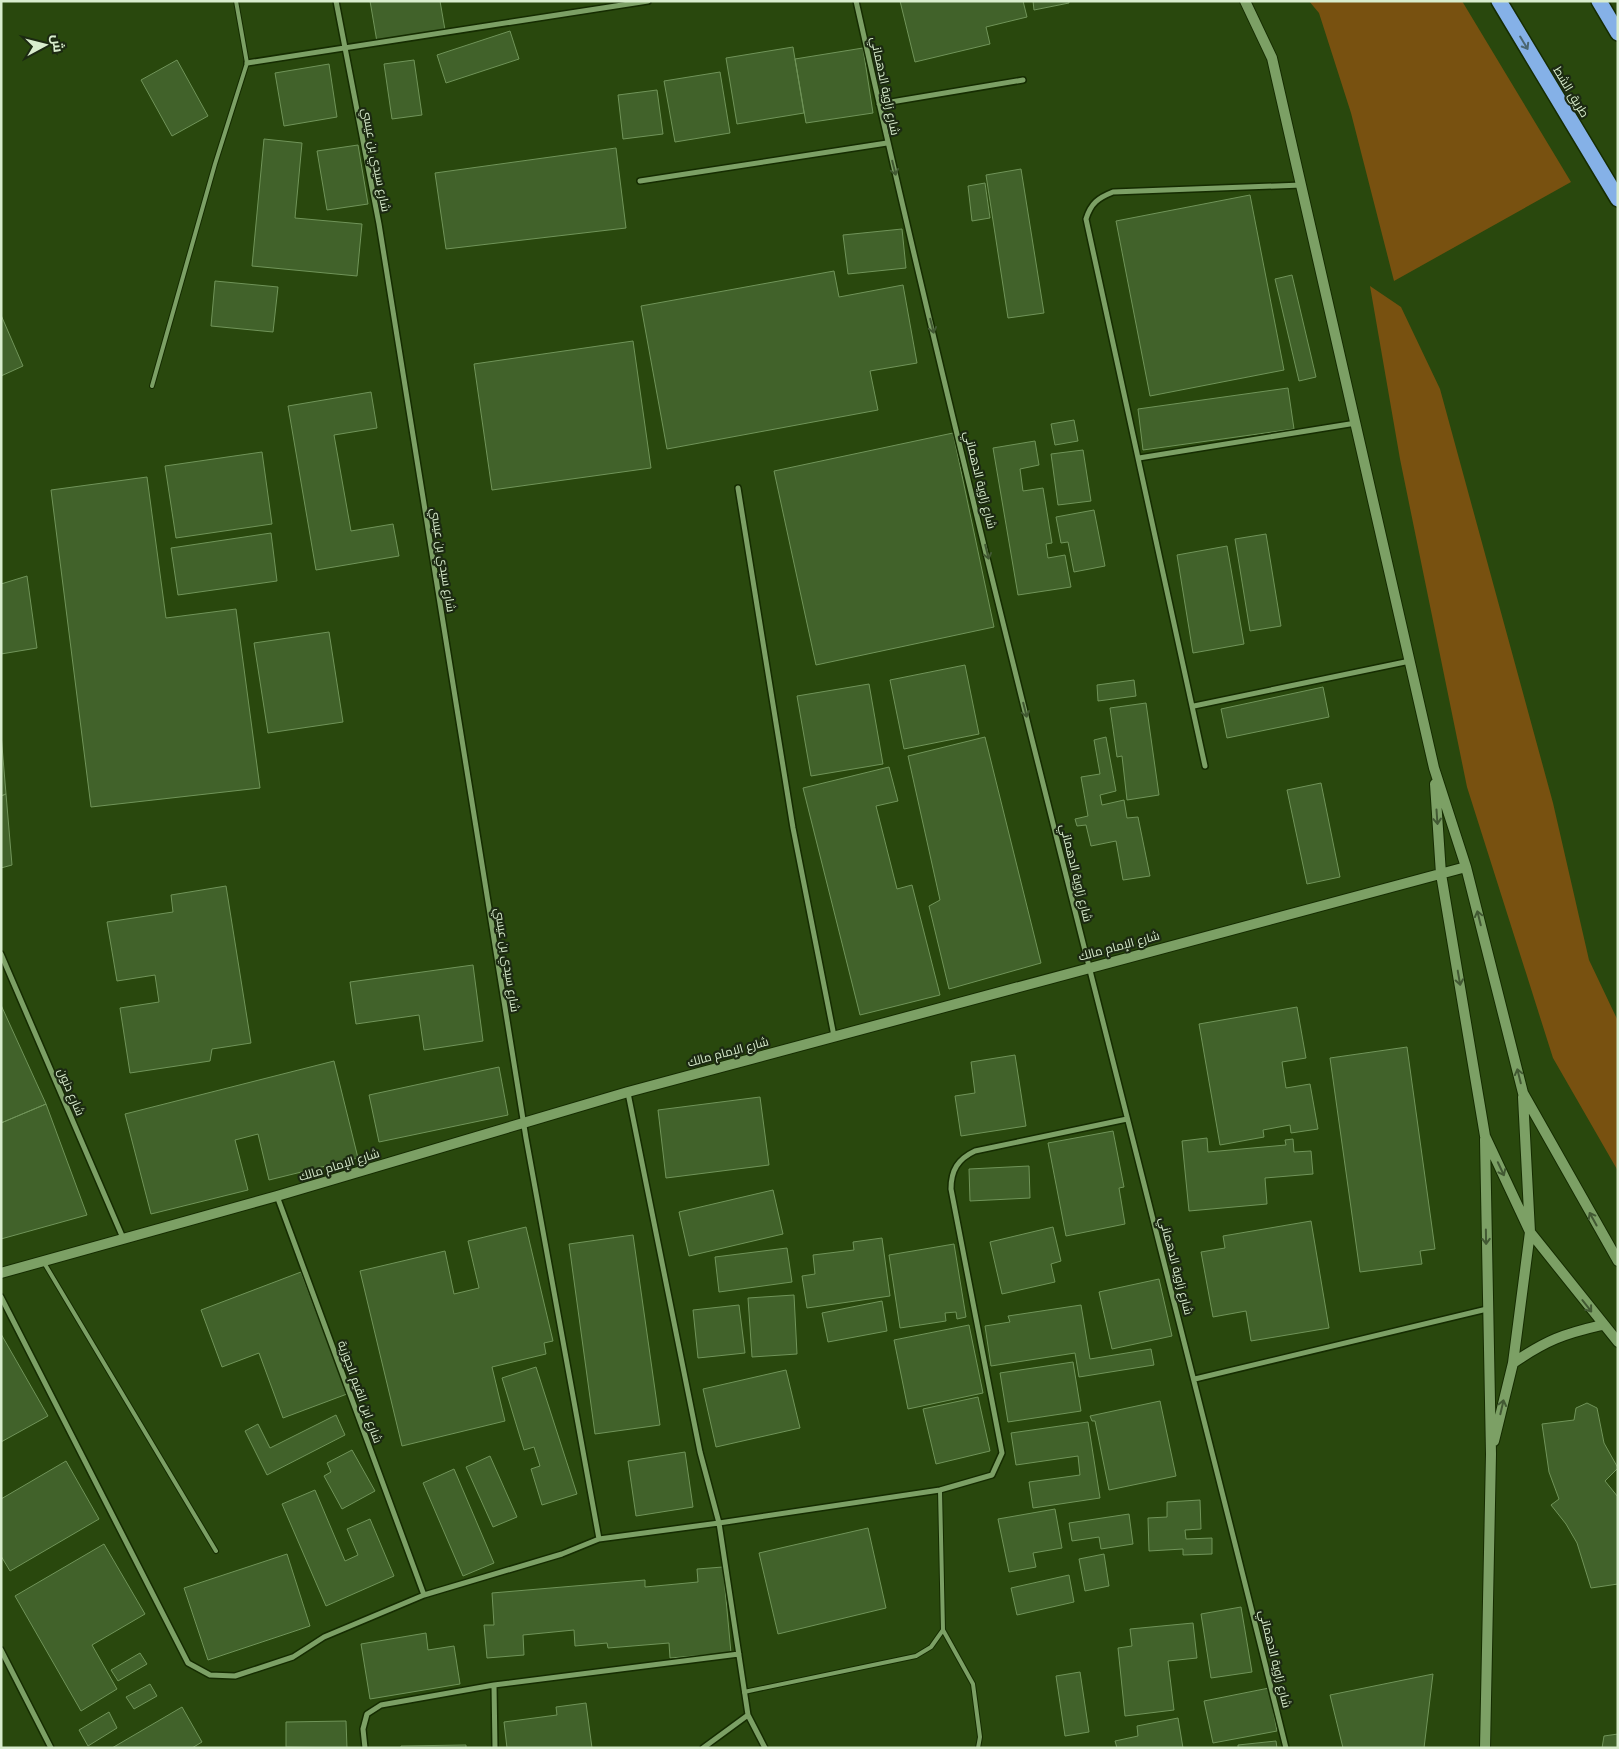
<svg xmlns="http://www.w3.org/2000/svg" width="1619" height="1749" font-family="'Noto Sans',Cairo,sans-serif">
<rect width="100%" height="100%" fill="#29480d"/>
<path fill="#785110" d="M1309,1h153l109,181 -177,99 -43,-168 -32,-100z
M1370,286l31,21 39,82 113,414 36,157 29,61v150l-65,-113 -86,-271 -67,-328z"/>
<path fill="#41622a" stroke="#709459" d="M370,1h70l5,29 -68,12z
M900,1h123l4,16 -41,10 4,17 -75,18z
M1033,1h36v2l-35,7z
M510,31l9,28 -73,24 -9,-28z
M793,47l11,66 -67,11 -11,-66z
M863,48l10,65 -67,10 -11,-64z
M177,60l31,56 -36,20 -31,-56z
M414,60l8,55 -30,4 -8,-55z
M329,64l8,53 -53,9 -9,-53z
M720,72l10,61 -55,9 -11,-61z
M657,90l6,44 -40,5 -5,-44z
M264,139l38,4 -7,75 67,6 -5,52 -105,-10z
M358,145l10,59 -41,6 -10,-59z
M616,148l10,80 -180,21 -11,-76z
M1021,169l23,144 -36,5 -22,-143z
M985,183l5,35 -18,3 -4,-35z
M1250,195l34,175 -134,26 -34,-175z
M902,229l4,39 -58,6 -5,-39z
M834,271l5,26 64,-12 14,78 -47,8 8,39 -211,39 -26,-143z
M1292,275l24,102 -17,4 -24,-102z
M215,281l63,6 -5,45 -62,-6z
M1,315l22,51 -22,10z
M633,341l18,127 -159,22 -18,-126z
M1288,388l6,41 -151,21 -5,-41z
M371,392l6,36 -43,7 17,96 42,-7 6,32 -83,14 -28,-164z
M1074,420l4,21 -23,4 -4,-21z
M953,433l41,194 -178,38 -42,-194z
M1035,441l4,24 -19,4 3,22 20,-3 9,55 -6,1 2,14 17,-3 6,32 -53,8 -25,-147z
M1083,450l8,51 -33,4 -7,-51z
M262,452l10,72 -96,14 -11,-72z
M147,477l19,141 70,-9 24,179 -169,19 -40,-317z
M1094,510l11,56 -31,6 -6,-30 -7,1 -5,-26z
M271,533l6,48 -99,14 -7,-47z
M1266,534l15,92 -31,5 -15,-92z
M1227,546l17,98 -51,9 -16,-98z
M27,576l10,72 -36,6v-70z
M329,632l14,90 -75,11 -14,-90z
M965,665l14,69 -75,15 -14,-69z
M1134,680l2,16 -38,5 -1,-16z
M869,684l14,80 -72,12 -14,-80z
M1323,687l6,30 -102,21 -6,-29z
M1146,703l13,92 -32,5 -5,-44 -5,1 -7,-49z
M1,734l5,60 -5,2z
M985,737l56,226 -92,26 -20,-83 11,-6 -32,-144z
M1106,737l10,54 -16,4 2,10 22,-5 3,18 11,-1 12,59 -27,4 -7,-39 -25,5 -5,-21 -9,1 -2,-7 13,-3 -7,-39 19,-3 -6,-34z
M889,767l9,34 -22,5 21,83 15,-4 28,110 -80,20 -57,-227z
M1321,783l19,94 -33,7 -20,-94z
M6,794l6,71 -11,3v-72z
M226,886l25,157 -39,6 -2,12 -80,12 -10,-65 39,-6 -4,-27 -38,6 -10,-59 66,-10 -2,-17z
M473,965l10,76 -59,9 -5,-35 -63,9 -6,-42z
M1,1005l45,99 -45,19z
M1297,1007l9,51 -24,4 4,26 24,-4 8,45 -27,4 -1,-8 -27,5 1,7 -44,8 -21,-121z
M1407,1047l28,202 -15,2 2,13 -62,8 -30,-214z
M1015,1055l11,71 -65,10 -6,-40 20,-3 -4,-31z
M334,1061l24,97 -89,22 -11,-46 -23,6 13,50 -97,24 -26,-100z
M499,1067l9,48 -129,27 -10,-47z
M760,1097l9,68 -103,13 -8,-68z
M46,1104l41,111 -86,24v-116z
M1113,1131l11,56 -5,1 6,36 -59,12 -18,-93z
M1207,1138l1,14 78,-7 -1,-5 8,-1 1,13 17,-1 2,23 -48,4 2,26 -78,7 -7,-70z
M1029,1166l1,32 -60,3 -1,-32z
M773,1190l10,44 -94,22 -10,-44z
M1311,1221l18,107 -78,13 -5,-30 -33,6 -12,-65 24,-4 -2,-12z
M526,1227l27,114 -9,2 2,11 -54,13 13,54 -103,25 -42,-175 85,-20 9,43 25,-6 -11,-47z
M1053,1227l8,34 -10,3 4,18 -53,12 -12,-52z
M633,1235l27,190 -65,9 -26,-190z
M882,1238l8,58 -83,12 -5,-32 13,-2 -2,-19 41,-5 -1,-8z
M954,1244l12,73 -9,2 -1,-7 -11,1 1,8 -46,7 -11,-73z
M787,1248l5,34 -73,10 -4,-35z
M301,1272l46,122 -64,24 -24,-65 -37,14 -21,-57z
M1159,1279l13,57 -60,13 -13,-57z
M794,1295l3,59 -45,3 -4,-59z
M882,1301l5,30 -59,11 -6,-29z
M739,1305l6,48 -47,5 -5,-48z
M1081,1305l9,54 61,-10 3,16 -75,12 -4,-24 -84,13 -6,-40 25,-4 -2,-6z
M969,1325l14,68 -75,16 -14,-69z
M1,1334l47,82 -47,26z
M1073,1362l8,49 -73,11 -8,-49z
M536,1367l41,127 -35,11 -11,-36 9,-3 -6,-19 -10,3 -22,-72z
M786,1370l14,58 -84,19 -13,-58z
M978,1397l12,54 -54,13 -13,-55z
M1160,1401l16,75 -67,14 -14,-69h-3l-2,-5z
M1587,1403l10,5 7,35 14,25 -13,13 13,16v87l-27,4 -14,-45 -11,-19 -15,-19 8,-6 -10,-27 -7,-48 32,-4 2,-12z
M336,1415l9,20 -78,40 -22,-44 13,-7 12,24z
M1088,1422l12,76 -67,10 -4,-26 51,-7 -2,-19 -62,9 -5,-32z
M352,1450l23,41 -33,18 -18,-33 7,-4 -4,-9z
M685,1452l8,55 -57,9 -8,-55z
M490,1456l27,61 -24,10 -27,-60z
M66,1461l33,58 -89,52 -9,-15v-57z
M454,1469l40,94 -31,13 -40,-93z
M315,1490l30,71 13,-6 -11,-26 23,-10 24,57 -68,30 -44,-102z
M1200,1500l1,29 -16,1 1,9 26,-1v16l-29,1v-6l-34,2 -1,-33 19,-1v-15z
M1055,1509l7,39 -29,5 3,14 -27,5 -11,-53z
M1129,1514l4,30 -32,5 -2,-12 -27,4 -3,-18z
M868,1528l18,80 -108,26 -19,-81z
M104,1544l41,70 -53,31 25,44 -36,22 -66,-115z
M287,1554l23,72 -102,34 -24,-72z
M1104,1554l5,32 -24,5 -6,-32z
M723,1567l8,86 -61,5 -1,-15 -61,5 -1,-5 -32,3 -1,-16 -51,5 1,20 -37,3 -3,-33h10l-2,-32 153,-13v7l53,-5 -1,-13z
M1069,1575l5,27 -57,13 -6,-27z
M1241,1607l11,65 -41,6 -10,-64z
M1193,1623l4,35 -29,3 6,49 -49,6 -7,-68 14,-2 -2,-17z
M426,1633l2,17 26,-4 6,38 -90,15 -9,-55z
M140,1653l7,11 -29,17 -7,-11z
M1080,1672l9,60 -24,4 -9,-60z
M1433,1674l-9,74h-81l-13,-53z
M150,1684l7,12 -23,13 -8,-12z
M1269,1688l8,43 -64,12 -9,-42z
M586,1703l6,45h-85l-3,-26 53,-7 -1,-8z
M182,1707l20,35 -10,6h-80z
M109,1712l8,16 -29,18 -9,-16z
M1178,1718l5,30h-66l-2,-7 23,-5 -1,-10z
M346,1721l1,27 -61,-1v-25z
M1618,1734v14h-16l2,-12z
M1276,1741l1,7h-39v-3z
M466,1745v3h-65v-2z"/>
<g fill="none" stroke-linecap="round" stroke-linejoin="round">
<g stroke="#152c01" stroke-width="6">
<path id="lane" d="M152,386l63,-222 32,-101 -11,-62
M43,1261l173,290
M943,1630l30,54 7,53 -2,11
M744,1692l172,-36 15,-9 12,-17 -3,-140"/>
</g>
<g stroke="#152c01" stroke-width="8">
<path id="street" d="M336,1l43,223 147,914 73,401
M856,1c131,586 286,1165 430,1747
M247,63l401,-62
M879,104l144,-24
M640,181l247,-38
M1139,458l217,-35
M738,488l55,340 41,208
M1194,706l216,-45
M1205,766l-119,-547c5,-16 12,-21 27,-27l189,-7
M1,954l122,284
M628,1093l72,359 19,71 29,192 17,33
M277,1196l147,399
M1,1297l187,366 22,12 25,1 58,-19 31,-20 100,-42 138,-41 37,-15 120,-16 221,-33 52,-15 10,-22 -51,-264c0,-19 7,-30 24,-38l152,-32
M1195,1379l292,-70
M1,1650l50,98
M494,1685l1,63
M365,1748l-2,-19 4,-15 14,-9 113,-20 245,-31
M703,1748l45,-33"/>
</g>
<g stroke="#152c01" stroke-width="12">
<path id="secondary" d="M1245,1l27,57 162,710 32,99 57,226 95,168
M1435,784l6,90 44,262 45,96 88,110
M1,1273l276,-77 351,-104 838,-225
M1513,1363c34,-23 50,-29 89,-38
M1494,1441l19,-78 17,-131 -7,-135
M1485,1748l6,-294 -6,-315"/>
</g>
<g stroke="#152c01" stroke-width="18">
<path id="highway" d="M1499,1l119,198
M1599,1l19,32"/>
</g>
<use href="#lane" stroke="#7ca065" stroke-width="4"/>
<use href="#street" stroke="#7ca065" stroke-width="5"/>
<use href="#secondary" stroke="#7ca065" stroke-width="10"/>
<use href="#highway" stroke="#85b1e7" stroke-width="15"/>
</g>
<defs><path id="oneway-shaft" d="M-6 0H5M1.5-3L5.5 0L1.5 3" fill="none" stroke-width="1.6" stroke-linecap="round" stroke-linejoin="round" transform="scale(1.25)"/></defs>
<use stroke="#4b6772" href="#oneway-shaft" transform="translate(1524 43) rotate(59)"/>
<g stroke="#425933">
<use href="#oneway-shaft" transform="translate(894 168) rotate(76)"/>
<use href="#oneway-shaft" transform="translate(932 326) rotate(76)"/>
<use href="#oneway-shaft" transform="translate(987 552) rotate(76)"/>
<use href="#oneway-shaft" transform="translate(1025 710) rotate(76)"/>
<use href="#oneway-shaft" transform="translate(1437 817) rotate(86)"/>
<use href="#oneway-shaft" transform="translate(1479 918) rotate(-104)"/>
<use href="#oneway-shaft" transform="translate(1459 978) rotate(80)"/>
<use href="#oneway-shaft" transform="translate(1519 1076) rotate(-104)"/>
<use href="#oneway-shaft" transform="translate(1501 1169) rotate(65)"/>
<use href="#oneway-shaft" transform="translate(1593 1219) rotate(-119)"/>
<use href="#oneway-shaft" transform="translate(1486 1237) rotate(89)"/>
<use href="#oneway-shaft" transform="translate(1587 1306) rotate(52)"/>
<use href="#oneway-shaft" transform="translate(1502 1407) rotate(-77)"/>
</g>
<g text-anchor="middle" stroke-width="4.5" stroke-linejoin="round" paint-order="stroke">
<g font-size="12" fill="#d9edce" stroke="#1c2a12">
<text transform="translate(885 86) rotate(78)" y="4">شارع زاوية الدهماني</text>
<text transform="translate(1571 92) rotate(59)" y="4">طريق الشط</text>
<text transform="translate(376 160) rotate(79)" y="4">شارع سيدي بن عيسي</text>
<text transform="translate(980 480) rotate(76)" y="4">شارع زاوية الدهماني</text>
<text transform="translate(443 560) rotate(81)" y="4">شارع سيدي بن عيسي</text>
<text transform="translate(1076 873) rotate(76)" y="4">شارع زاوية الدهماني</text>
<text transform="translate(1119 946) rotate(-15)" y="4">شارع الإمام مالك</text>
<text transform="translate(507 960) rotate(81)" y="4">شارع سيدي بن عيسي</text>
<text transform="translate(728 1052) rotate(-15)" y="4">شارع الإمام مالك</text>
<text transform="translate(71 1092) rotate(67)" y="4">شارع دنون</text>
<text transform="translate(339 1165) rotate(-17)" y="4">شارع الإمام مالك</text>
<text transform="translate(1176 1266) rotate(75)" y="4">شارع زاوية الدهماني</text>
<text transform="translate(360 1392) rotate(70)" y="4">شارع ابن القيم الجوزية</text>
<text transform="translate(1275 1659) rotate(76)" y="4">شارع زاوية الدهماني</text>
</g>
</g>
<rect width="1619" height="1749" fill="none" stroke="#d9edce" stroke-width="5"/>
<g transform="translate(45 45) rotate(83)" stroke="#1c2a12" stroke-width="4" paint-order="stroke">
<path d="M0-4L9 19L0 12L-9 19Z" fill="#d9edce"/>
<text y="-8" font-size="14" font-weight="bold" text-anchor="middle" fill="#d9edce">ش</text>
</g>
</svg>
